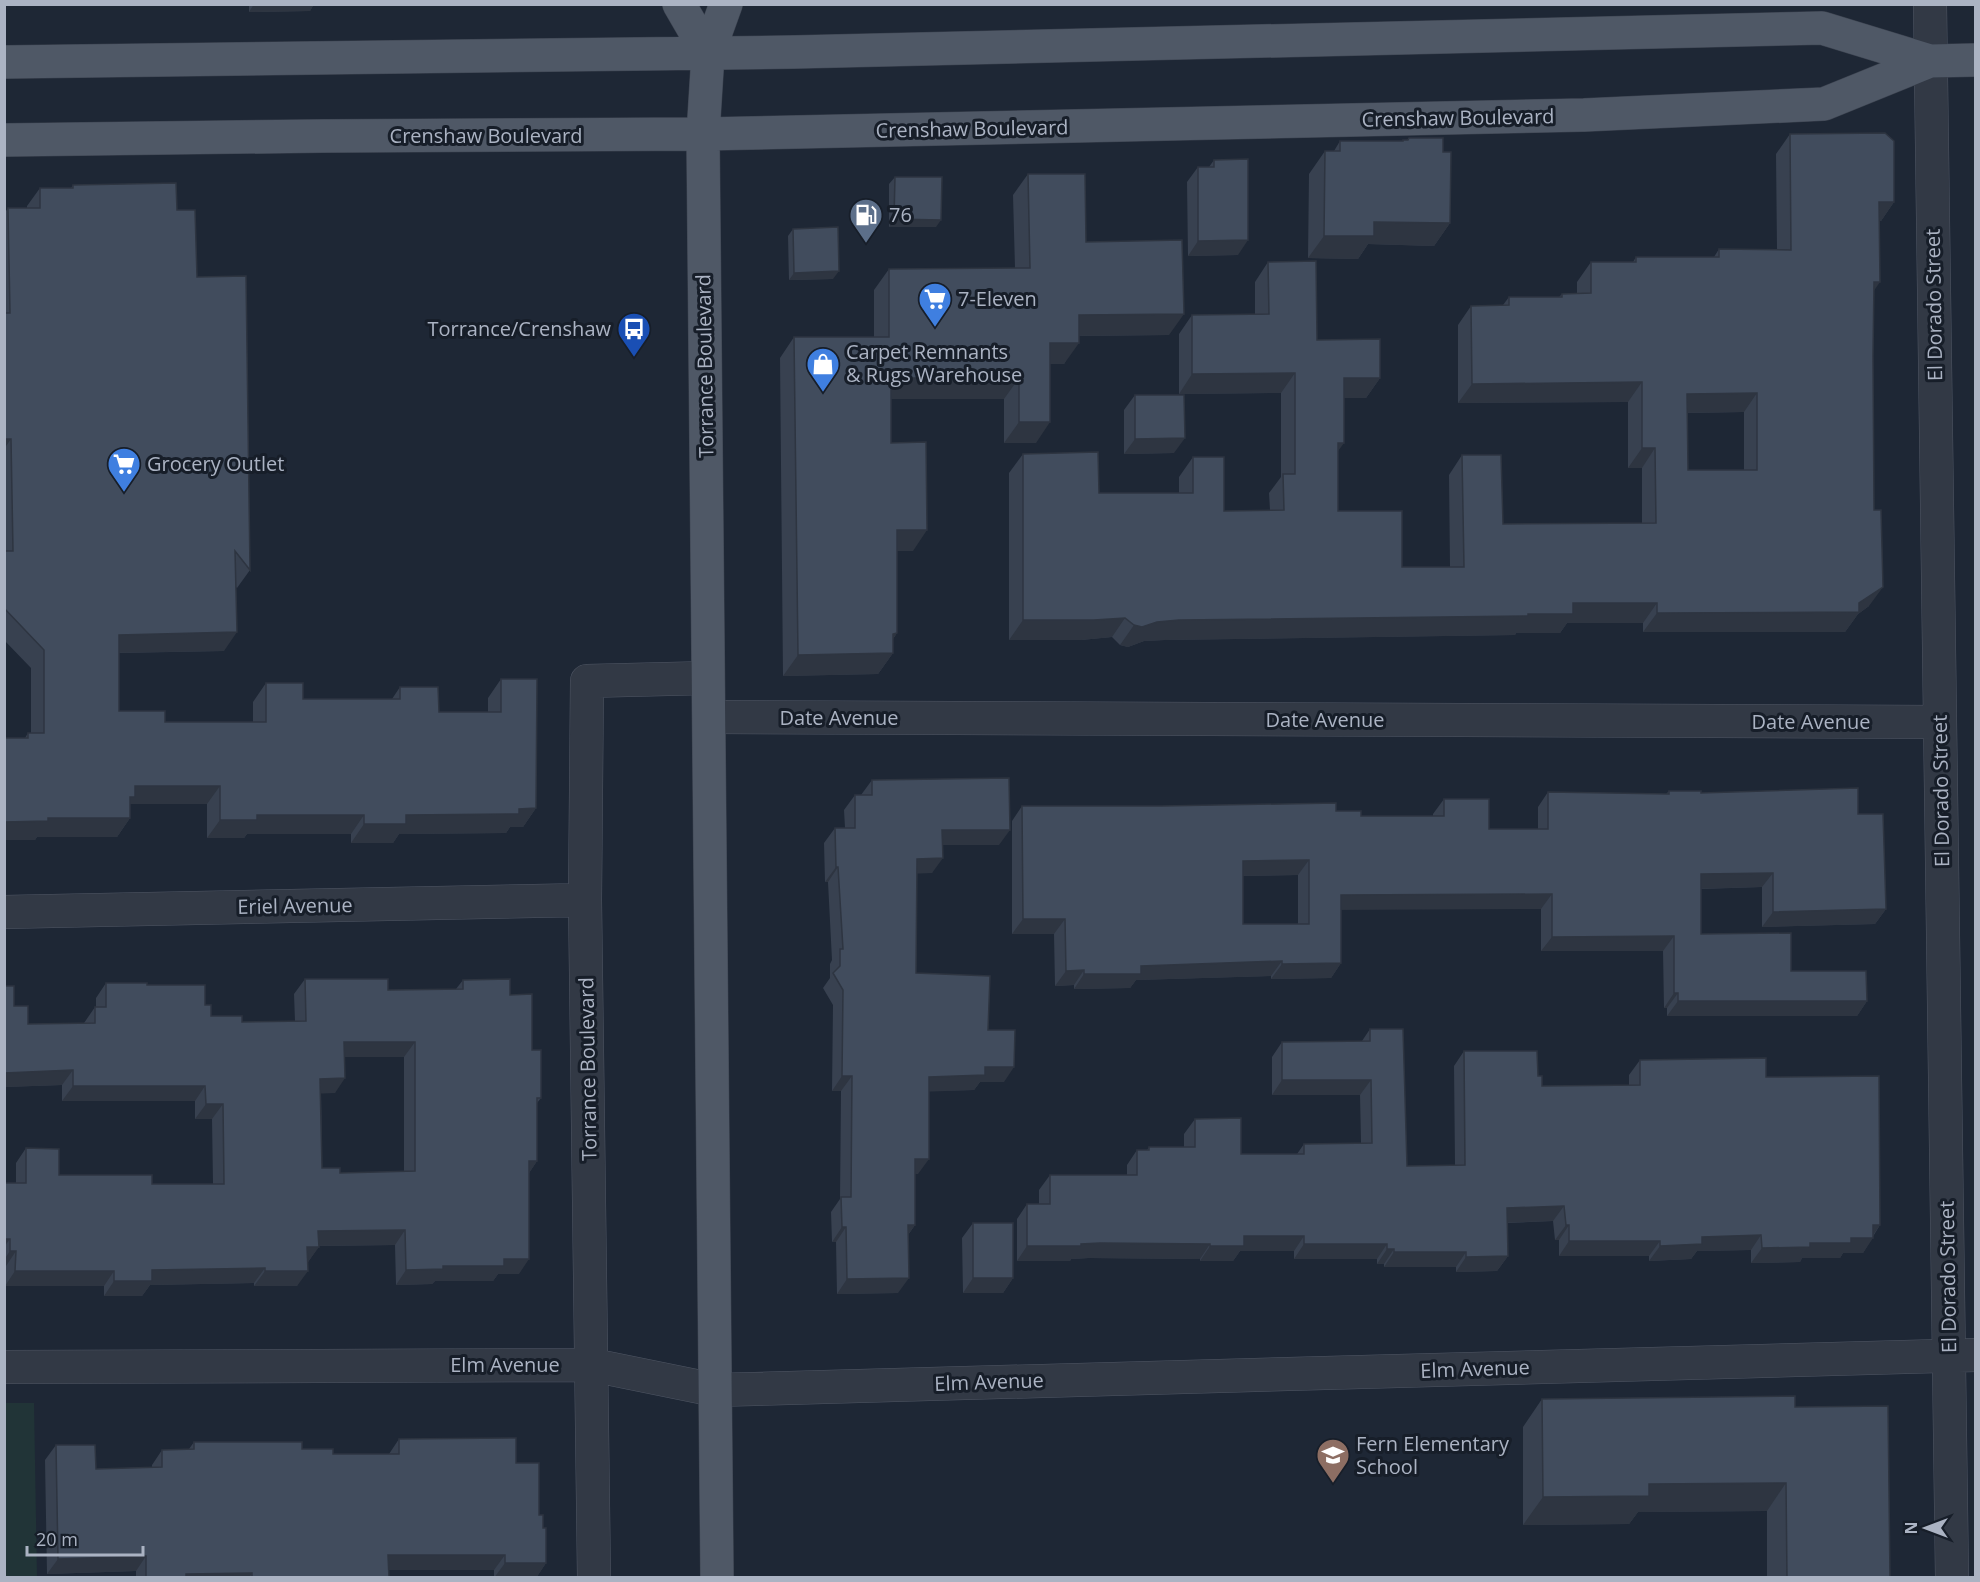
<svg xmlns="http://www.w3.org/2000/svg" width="1980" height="1582" font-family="'Open Sans',sans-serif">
<rect width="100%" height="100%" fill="#1e2735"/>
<path fill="#213437" d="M5,1403h29l3,174h-32z"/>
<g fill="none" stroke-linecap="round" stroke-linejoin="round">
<g stroke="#4f5664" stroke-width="34">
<path id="street" d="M1930,4l22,1574
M709,717l1231,5
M4,912l581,-12
M4,1367l588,-2 123,25 1261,-35
M594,1578l-9,-678 2,-219 121,-3"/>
</g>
<g stroke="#3b424f" stroke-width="34">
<path id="primary" d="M679,4l29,50
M4,62l790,-10 1028,-24 108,33 46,-1
M4,140l320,-4 379,-2 881,-19 240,-11 106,-43
M717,1578l-14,-1444 5,-80 18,-50"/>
</g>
<use href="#street" stroke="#323945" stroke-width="33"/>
<use href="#primary" stroke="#4f5866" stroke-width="33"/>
</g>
<path fill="#384150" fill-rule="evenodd" d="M249,4h65l-4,7 -61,1z
M1790,134l104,68 -13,19h-2l-5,70 -5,315 -11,8 -13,18h-202v-9h-76l-7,10h-44l-1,2 -350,5 -21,1 -16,6 -8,-2 -8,-8 -31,3h-72v-167l14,-19 76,39h80v-16l14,-20 31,54 46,-1 -1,-17 12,-16v-84l-102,1v-60l13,-19 63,-1v-32l13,-20 49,78 63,38 -14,20h-22l-6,54v59l64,56h48l-1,-92 13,-20 41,69 139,-1v-55h-14v-66l-170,1v-78l13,-19 32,-1 6,-8h50l3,-3 15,-1v-11l14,-20h42l3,-5h78l5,-8 58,1 -1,-96zM1744,412v58h-56l-1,-57z
M1409,138l34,14 7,71 -16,23 -66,-2 -10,15 -50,-1 1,-84 16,-23h9l6,-10h62l1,-1h4z
M1214,160l24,95 -50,1 -1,-74 11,-15h11z
M1028,174l58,68 83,93 -90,1 -15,28h-14l-14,79h-32v-44h-113v44l22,108h-16v82l-4,6v14l-15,21 -95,2 -3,-318 14,-21h80v-47l15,-21 126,-1 -2,-73z
M895,177l41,50h-47v-43z
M73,185l104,25 20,67 53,293 -13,18 -2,-2 -11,65 -105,2v58l46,11h88v-20l13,-19 37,16h89l8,-12 39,25h49v-14l13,-19 35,129 -13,19h-13l-4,6 -107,1 -6,9h-42v-9h-104l-3,4h-37v-34h-77v14l-13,19h-80l-2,3 -10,-102 3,-5h3v-65l-27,-28v-426l4,-6h19v-2l13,-18h31z
M793,229l40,50 -44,1 -1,-44z
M1135,395l39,58 -50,1v-44z
M872,780l127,65h-56l-11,28h-15l-1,100 72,57 16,52h-24l-6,8 -45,1 -11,83h-3v51l-7,10 -10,58 -61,1 -1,-52h-4l-1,-30 9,-13 1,-108h-9l1,-86 -10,-17 7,-10v-14l2,-4 -4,-78h-3l-1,-39 11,-15h10l-1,-18 11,-15h6z
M1669,791l32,2 157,21 28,95 -11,15 -113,3v-40l-61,2v45l90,37 76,30 -10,15h-190v-8h-3l-1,-57h-122v-42h-200v54l-10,15 -60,1v-3l-135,4 -6,8 -56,1v-4l-19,1 -1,-52h-42v-113l10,-15 314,5 25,5h72v-2l11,-15 45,30h49v-22l10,-15 118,2zM1298,875v49h-55v-48z
M305,979l83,11 68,-1 7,-9 47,15 22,55 9,48 -4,5v58l-8,12 -10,101h-21l-5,7h-58l-3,3 -36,1 -1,-40 -76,1 -11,16 -11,24h-43v-3l-104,2 -8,11h-38v-10h-99l-1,-103h12v-20l10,-15 33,27 93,9h61l-1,-65h-17v-18h-133v-16l-58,2v-101l10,20 14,18 56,-1 11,-16h1v-9l10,-15 41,2 58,20 6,11 31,6 53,-1 -1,-27zM345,1057h59v115l-64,1 -18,-5 -1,-75h14z
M1370,1029l37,137 48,-1 -1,-99 10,-15 74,25 4,10 87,-1v-10l11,-15 126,17 114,148 -17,28h-20l-3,5h-38l-2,4 -49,1v-13l-54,1 -6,8 -42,2v-5h-90v-16h-4l-2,-19 -45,2v33l-11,15 -41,1v-5h-72v-3h-7v-5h-83v-8h-54l-7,10h-33v-2l-111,-1 -18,1 -1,2h-53v-42l10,-15h12v-14l11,-15h77v-10l10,-15h10l2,-3h35v-13l11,-15 46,35h56l7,-10 57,-1 -1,-48h-88v-38l10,-15 80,-1z
M973,1223l40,55 -10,15h-40l-1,-55z
M1542,1399l253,8 95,171h-123v-67l-129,1 -9,12 -106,1v-98z
M399,1439l117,24 23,52 4,13 3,35 -10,15h-42v-8h-105v8h-253v-7l-89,3 -2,-114 11,-15 40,24 56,-2v-2l10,-15 27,-1 5,-7 108,7 31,5h56z"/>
<path fill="#2e3541" d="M254,4h60l-4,7 -61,1z
M1879,202h15l-13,19 -15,1z
M894,219l47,1 -5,7h-47z
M1374,222l76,1 -16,23 -66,-2 -10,15 -50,-1 16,-22z
M1248,240l-10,15 -50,1 10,-15z
M839,271l-6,8 -44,1 5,-7z
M1874,282h6l-14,20z
M1184,314l-15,21 -105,1 15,-21z
M1050,343h29l-15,21h-29z
M1295,373l-14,20 -102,1 13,-20z
M891,378h128l-15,21h-128z
M1344,378h36l-14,20h-36z
M1642,382l-14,20 -170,1 14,-19z
M1757,393l-13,19 -71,1 14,-19z
M1019,422h31l-14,21h-32z
M1185,438l-11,15 -50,1 11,-15z
M4,439h7l-7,10z
M1338,443h6l-14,19z
M1642,448h13l-13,20h-14z
M897,530h30l-14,21h-31z
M1883,587l-14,19 -11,8 -13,18h-202l14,-19 202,-10z
M1573,603h84l-14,20h-76l-7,10h-44l-1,2 -350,5 -21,1 -16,6 -8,-2 14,-20 23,-3 22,-2 349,-6z
M1125,618l-13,19 -31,3h-72l14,-20z
M237,632l-13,19 -118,2 13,-18z
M897,633l-14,20h10l-15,21 -95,2 15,-21z
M135,786h85l-13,18h-77l-13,12z
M536,808l-13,19h-13l-4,6 -107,1 -6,9h-42l13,-19 42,-9z
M257,815h107l-13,19h-104l-3,4h-37l13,-18z
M48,818h82l-13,19h-80l-2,3h-31v-18z
M942,830h68l-11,15h-67z
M943,858l-11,15 -25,1 10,-15z
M1309,860l-11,15 -65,1 10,-15z
M836,867h2l-10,15h-3z
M1773,873l-11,14 -71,2 10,-15z
M1552,894l-11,15 -210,1 10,-15z
M1886,909l-11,15 -113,3 11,-15z
M1023,919h42l-11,15h-42z
M1674,936l-11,15h-122l11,-14z
M1282,961l-11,15 -135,4 -6,8 -56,1 10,-15 57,-8z
M1341,963l-10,15 -60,1 11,-15z
M1084,970l-10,15 -19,1 11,-15z
M1674,993h4l-11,15h-3z
M1678,1001h189l-10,15h-190z
M344,1042h71l-11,15h-70z
M985,1067h29l-10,15h-24l-6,8 -56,2 11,-15z
M73,1070l-11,15 -58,2v-14z
M842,1076h10l-11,15h-9z
M345,1078l-10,15 -25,1 10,-15z
M1282,1080h89l-11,15h-88z
M73,1086h132l-10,15h-133z
M206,1104h17l-11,15h-17z
M915,1159h14l-11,15h-13z
M529,1161h8l-10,15z
M1564,1206l-11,15 -56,2 10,-15z
M908,1225h7l-10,14z
M1566,1225h3l-10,15h-4z
M1873,1225h7l-9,13h2l-10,15h-20l-3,5h-38l-2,4 -49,1 11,-15 89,-10z
M842,1227h4l-10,15h-4z
M405,1230l-10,15 -87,1 10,-15z
M1761,1235l-10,15 -54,1 -6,8 -42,2 11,-15 42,-9z
M1244,1236h60l-10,15h-54l-7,10h-33l10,-15z
M4,1239h6l-6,8z
M1569,1241h91l-11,15h-90z
M1100,1243l110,1 -10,15 -111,-1 -18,1 -1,2h-53l10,-15z
M1304,1244h83l-10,15h-83z
M307,1247h12l-11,15h-11z
M1387,1249h7l-10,15h-7z
M10,1251h6l-10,15h-2v-6z
M1394,1252h72l-10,15h-72z
M1508,1256l-11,15 -41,1 10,-15z
M504,1259h25l-10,15h-21l-5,7h-58l-3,3 -36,1 10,-15z
M265,1268l-11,15 -104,2 -8,11h-38l10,-15 38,-11z
M15,1271h99l-10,15h-99z
M265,1271h43l-11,15h-43z
M909,1278l-11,15 -61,1 10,-15z
M973,1278h40l-10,15h-40z
M1786,1483l-19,28 -129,1 -9,12 -106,1 20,-28 106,-13z
M388,1555h117l-11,15h-116z
M146,1556l-10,15 -89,3 11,-15z
M505,1563h41l-10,15h-42z
M252,1573l-3,5h-65l2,-4z"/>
<path fill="#414c5d" stroke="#2e3541" stroke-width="1.5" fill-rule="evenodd" d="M1885,133l9,8v61h-15l1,80h-6l-1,74 1,154h7l2,77 -24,16v9l-202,1v-10h-84v11h-45v2l-349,4 -22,2 -15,5 -8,-2 -9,-7 -31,2h-71v-166l75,-2 1,41h94v-36h31v54l60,-1 -1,-36h12v-101l-103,1v-59l77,-1 -1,-52 48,-1 1,79 63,-1v39h-36v65h-6v68h64v56h62l-2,-112h39l2,69 153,-1 -1,-75h-13v-66l-170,2 -1,-78 38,-1v-8h53v-3l29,-1v-31h45v-5h83v-8l72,1 -1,-116zM1757,393v77h-69l-1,-76z
M1409,138h34v14h8l-1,71 -76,-1v14h-50l1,-85h15v-10h63v-1h5z
M1248,159v81l-50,1v-74h16v-7z
M1028,174h57l1,68 96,-2 2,74 -105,1v28h-29v79h-31v-44h-128v65l35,-1 1,88h-30v103l-4,1v19l-95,2 -4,-318h95v-68l141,-1z
M895,177h47l-1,43 -47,-1z
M176,183l1,27h18l2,67 49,-1 4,294 -15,-19 2,81 -118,3v76h46v11h101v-39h37v16h97v-12h38l1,25h62v-33h36l-1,129 -17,1v5l-113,1v9h-42v-9h-107v5h-37v-34h-85v11h-5v21h-82v3l-44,1v-84h24v-5h16v-83l-40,-42v-57h9l-2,-112h-7v-126h6l-2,-105h32v-20h33v-3z
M838,227l1,44 -45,2 -1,-44z
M1135,395h49l1,43 -50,1z
M1009,778l1,52h-68l1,28 -26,1 -1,114 74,3 -2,54h27l-1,37h-29v8l-56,2v82h-14v66h-7l1,53 -62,1 -1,-52h-4l-1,-30h10l1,-121h-10l1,-86 -10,-17 7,-7v-17h3l-5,-82h-2l-1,-39h20v-33h17v-15z
M1858,788v26h25l3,95 -113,3v-39l-72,1v60l90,-1v38h75l1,30h-189v-8h-4v-57l-122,1v-43l-211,1v68l-59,1v-3l-141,5v8h-57v-4l-18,1 -1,-52h-42l-1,-113h139l175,-3v8h25v5h83v-17h45v30h59v-37l121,2v-3h32v2zM1309,860v64h-66v-63z
M305,979h83v11l75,-1v-9l47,-1v16l22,-1v56h9v48h-4v63h-8v98h-25v7h-61v3l-37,1 -1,-40 -87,1 1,16h-12l1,24h-43v-3l-113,2v11h-38v-10h-99l1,-20h-6v-12h-6v-56h22v-35l33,1v26h93v9h72l-1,-80h-17l-1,-18h-132v-16l-69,3v-87h10v20h14v18l67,-1v-16h11v-24h41v2h58v20h6v11h31v6l64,-1zM344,1042h71v129l-75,2v-5h-18l-2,-89 25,-1z
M1370,1029h33l4,137 58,-1 -1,-114h73l1,25h4v10l98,-1v-25l126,-2v19l113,-1 1,149h-7v13h-22v5h-41v4l-48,1 -1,-13 -59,2v7l-42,2v-5h-91v-16h-3l-2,-19 -57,2 1,48 -42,1v-5h-72v-3h-7v-5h-83v-8h-60v10h-34v-2l-110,-1 -19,1v2h-54v-42h23v-29h87v-25h12v-3h46v-28l46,-1v36h63v-10l68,-1 -1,-63h-89v-38l88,-1z
M973,1223h40v55h-40z
M1795,1396v11l93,-1 2,172h-103l-1,-95 -137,1v12l-106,1 -1,-98z
M516,1438v25h23v52h4v13h3v35h-41v-8h-117l1,23h-137v-5l-66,1v4h-40v-22l-88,3 -2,-114h39l1,24 66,-2v-17l32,-1v-7h108v7h31v5h66v-15z"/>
<defs>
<g id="fuel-pin" transform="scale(1.725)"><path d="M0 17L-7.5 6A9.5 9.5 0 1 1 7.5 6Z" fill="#5c6f8a" stroke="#171e29"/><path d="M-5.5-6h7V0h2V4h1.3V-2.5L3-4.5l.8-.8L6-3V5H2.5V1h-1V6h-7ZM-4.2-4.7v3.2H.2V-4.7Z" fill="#fff"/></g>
<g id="supermarket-pin" transform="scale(1.725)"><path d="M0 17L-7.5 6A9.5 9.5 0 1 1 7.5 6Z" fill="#3f7fe0" stroke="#171e29"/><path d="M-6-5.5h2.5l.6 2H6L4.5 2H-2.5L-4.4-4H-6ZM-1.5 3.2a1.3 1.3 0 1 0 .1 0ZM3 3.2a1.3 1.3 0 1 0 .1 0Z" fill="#fff"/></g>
<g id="bus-pin" transform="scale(1.725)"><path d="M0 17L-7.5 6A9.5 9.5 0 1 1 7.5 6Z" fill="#1a4fb4" stroke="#171e29"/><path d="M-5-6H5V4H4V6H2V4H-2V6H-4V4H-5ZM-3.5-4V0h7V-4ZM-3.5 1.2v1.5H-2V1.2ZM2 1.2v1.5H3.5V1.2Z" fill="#fff"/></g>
<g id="shop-pin" transform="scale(1.725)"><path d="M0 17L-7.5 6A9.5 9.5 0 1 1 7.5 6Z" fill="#3f7fe0" stroke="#171e29"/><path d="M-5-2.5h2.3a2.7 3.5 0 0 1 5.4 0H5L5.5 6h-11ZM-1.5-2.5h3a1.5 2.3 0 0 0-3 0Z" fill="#fff"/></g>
<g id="school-pin" transform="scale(1.725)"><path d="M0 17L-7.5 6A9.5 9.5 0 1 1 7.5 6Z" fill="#8d6e63" stroke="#171e29"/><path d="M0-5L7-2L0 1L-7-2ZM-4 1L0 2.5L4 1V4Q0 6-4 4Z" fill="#fff"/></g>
</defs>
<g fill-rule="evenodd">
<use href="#fuel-pin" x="866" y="215"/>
<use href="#supermarket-pin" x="935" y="299"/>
<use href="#bus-pin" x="634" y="329"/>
<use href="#shop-pin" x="823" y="364"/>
<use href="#supermarket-pin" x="124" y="464"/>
<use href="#school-pin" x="1333" y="1455"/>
</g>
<g text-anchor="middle" stroke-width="6" stroke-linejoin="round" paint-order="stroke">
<g font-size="20" fill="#abb3c3" stroke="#171e29">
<text transform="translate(1458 118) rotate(-1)" y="7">Crenshaw Boulevard</text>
<text transform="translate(972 129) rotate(-1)" y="7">Crenshaw Boulevard</text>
<text x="486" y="143">Crenshaw Boulevard</text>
<text transform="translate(1934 305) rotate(-91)" y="7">El Dorado Street</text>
<text transform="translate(705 366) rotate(-91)" y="7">Torrance Boulevard</text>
<text x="839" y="725">Date Avenue</text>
<text x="1325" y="727">Date Avenue</text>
<text x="1811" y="729">Date Avenue</text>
<text transform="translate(1941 791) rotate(-91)" y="7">El Dorado Street</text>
<text transform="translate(295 906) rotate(-1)" y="7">Eriel Avenue</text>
<text transform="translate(588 1069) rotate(-91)" y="7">Torrance Boulevard</text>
<text transform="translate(1948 1277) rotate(-91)" y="7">El Dorado Street</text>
<text x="505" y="1372">Elm Avenue</text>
<text transform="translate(1475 1369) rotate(-2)" y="7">Elm Avenue</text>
<text transform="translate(989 1382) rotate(-2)" y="7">Elm Avenue</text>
</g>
<g font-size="20" fill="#abb3c3" stroke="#171e29" text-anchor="start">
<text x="889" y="222">76</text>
<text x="958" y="306">7-Eleven</text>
<text x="611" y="336" text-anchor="end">Torrance/Crenshaw</text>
<text x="846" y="359">Carpet Remnants<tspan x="846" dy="23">&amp; Rugs Warehouse</tspan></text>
<text x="147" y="471">Grocery Outlet</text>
<text x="1356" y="1451">Fern Elementary<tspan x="1356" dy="23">School</tspan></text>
</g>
</g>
<rect width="1980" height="1582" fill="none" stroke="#abb3c3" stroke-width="12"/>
<g transform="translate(1926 1528) rotate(270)" stroke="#171e29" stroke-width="4.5" paint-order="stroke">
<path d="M0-4.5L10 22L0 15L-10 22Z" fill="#abb3c3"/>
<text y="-9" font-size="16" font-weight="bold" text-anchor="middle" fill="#abb3c3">N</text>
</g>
<path d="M27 1546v9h116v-9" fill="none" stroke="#abb3c3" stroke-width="3"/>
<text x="36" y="1546" font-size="18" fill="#abb3c3" stroke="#171e29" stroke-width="4.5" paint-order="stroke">20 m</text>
</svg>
